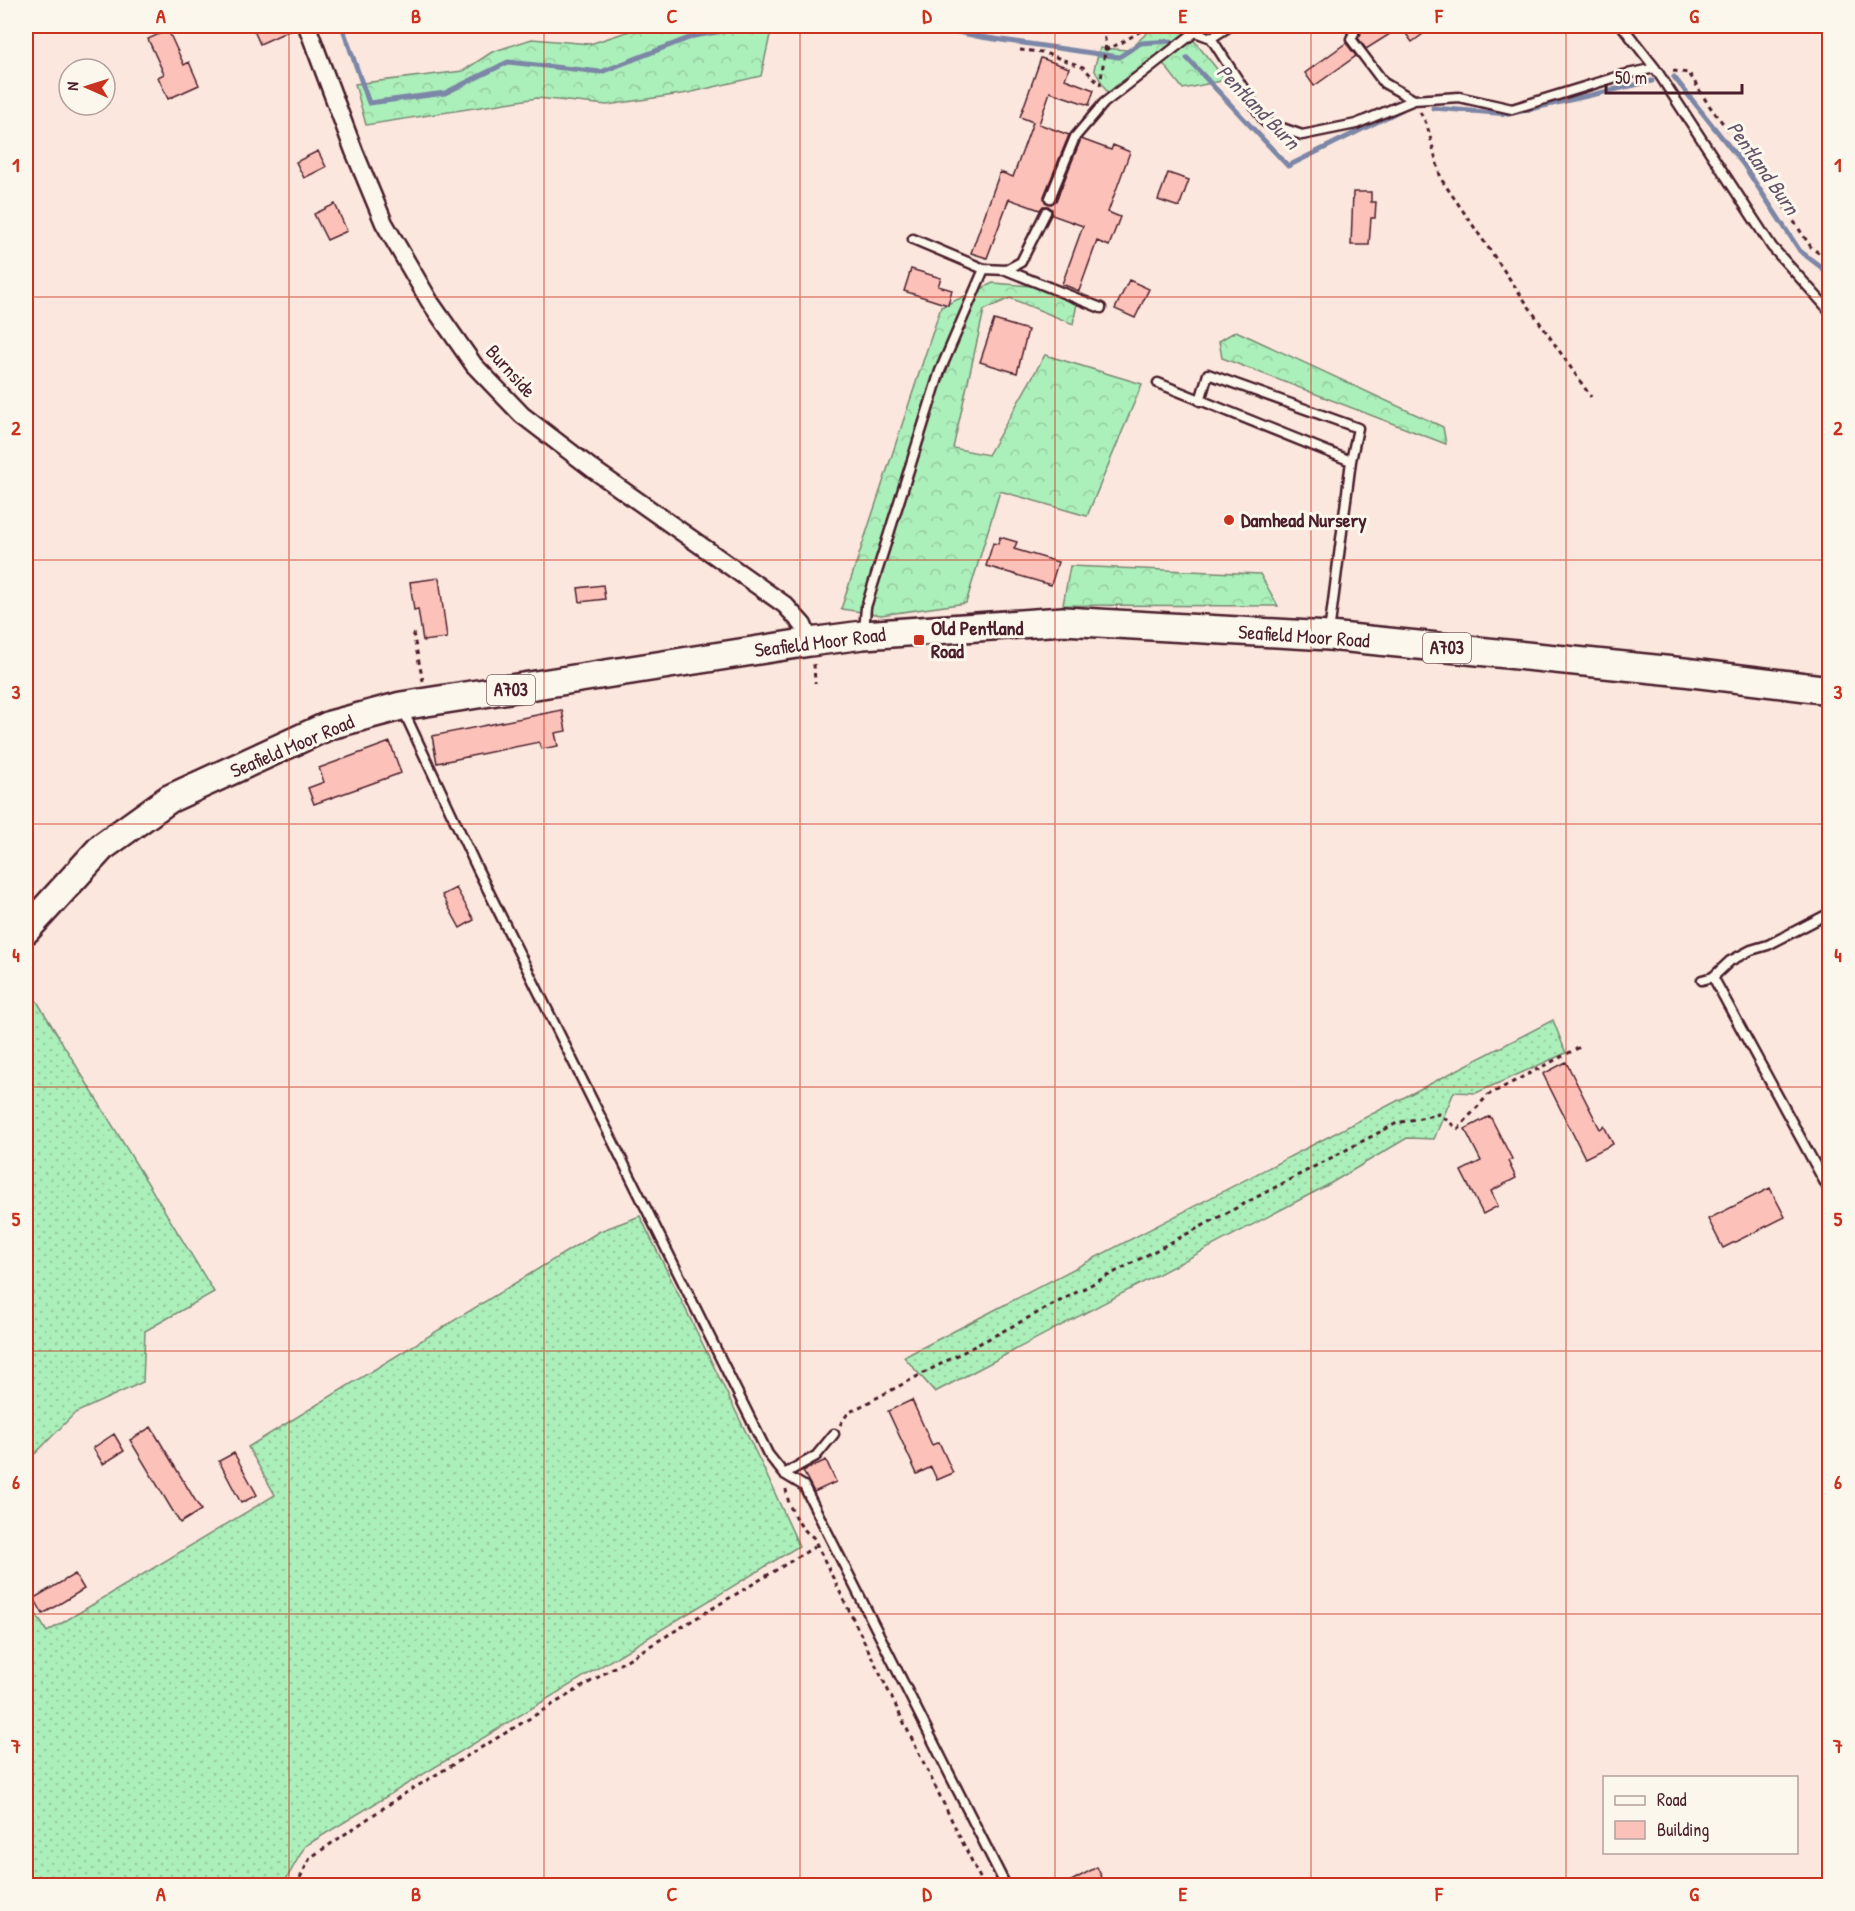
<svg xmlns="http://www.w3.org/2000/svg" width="1855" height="1911" font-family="'Patrick Hand',sans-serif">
<defs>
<pattern id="grass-dots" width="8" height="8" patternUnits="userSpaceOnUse" patternTransform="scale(1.5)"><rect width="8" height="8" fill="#abefba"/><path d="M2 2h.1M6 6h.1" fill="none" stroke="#95cca0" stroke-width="1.8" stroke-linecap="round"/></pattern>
<pattern id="forest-crowns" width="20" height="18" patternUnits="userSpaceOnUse" patternTransform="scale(1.5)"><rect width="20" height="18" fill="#abefba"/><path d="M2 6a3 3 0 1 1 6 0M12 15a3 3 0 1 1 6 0" fill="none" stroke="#95cca0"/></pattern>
</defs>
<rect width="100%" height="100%" fill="#fbe7dd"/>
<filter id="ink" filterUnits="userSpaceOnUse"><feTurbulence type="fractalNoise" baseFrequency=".0167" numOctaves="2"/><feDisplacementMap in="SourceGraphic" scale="12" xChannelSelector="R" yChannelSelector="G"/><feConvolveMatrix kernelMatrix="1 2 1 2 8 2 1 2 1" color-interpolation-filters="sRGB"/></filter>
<g filter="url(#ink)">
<path fill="url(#grass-dots)" stroke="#7a8772" stroke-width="1.5" d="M26,998h9l179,294 -69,39 -2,51 -68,31 -49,50z
M1553,1020l13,33 -90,40 -22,-1 -20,47 -27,-1 -81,48 -391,206 -31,-35z
M640,1216l123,251 36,79 -494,300 -22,39h-257v-287l21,34 228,-137 -27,-48 352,-216z"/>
<path fill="url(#forest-crowns)" stroke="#7a8772" stroke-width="1.5" d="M645,26h127l-11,50 -73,17 -81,12 -70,-7 -171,27 -11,-41 108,-13 29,-19 40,-13 58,5z
M1155,26h27l44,54 -43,9 -25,-32 -50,37 -14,-25 6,-21 28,2z
M993,283l38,3 47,12 -5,26 -63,-26 -26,12 -31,138 35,7 57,-100 97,29 -55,132 -87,-25 -34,112 -85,12 -40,-6 100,-302z
M1236,331l207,96 3,17 -224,-86 -3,-17z
M1070,566l190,8 18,32 -215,-1z"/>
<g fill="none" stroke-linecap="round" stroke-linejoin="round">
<path stroke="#7c86a6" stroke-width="5" d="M342,26l27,77 76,-10 63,-31 93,10 93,-36 57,-10
M930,26l51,11 138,20 22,-14 30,-2
M1187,58l101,108 115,-57
M1674,77l69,87 57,87 30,23
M1433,108l76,6 143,-33"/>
</g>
<path fill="#fcc1b9" stroke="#4a1f2b" stroke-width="1.5" d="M252,26h45v1l-37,17z
M1356,26h78l-22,16 -11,-15 -35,22 -8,-11 3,-4z
M168,30l16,35 5,-3 10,23 -31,14 -10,-22 6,-3 -16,-35z
M1346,43l10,13 -42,30 -9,-13z
M1041,58l28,10 -4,11 29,11 -5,15 -39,-13 -11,32 30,11 -25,61 1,6 6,2 5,-3 25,-62 30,11 2,-5 17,7 -22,60 12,5 -11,29 -12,-5 -18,50 -17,-7 21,-58 -31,-11v-6l-4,-3h-5l-3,4 -31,-11 -22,59 -16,-5 29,-81 13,5 20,-55 -13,-5z
M318,151l8,16 -22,11 -8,-16z
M1168,173l21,7 -10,27 -21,-7z
M1353,192h18v10h5l-1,16h-4l-2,27h-18z
M335,204l12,27 -20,9 -13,-26z
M911,269l30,9 -3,8 14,4 -4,15 -44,-14z
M1129,280l20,9 -14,29 -20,-9z
M994,320l34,10 -11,43 -37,-11z
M1000,537l17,5 -3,7 44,13 -7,23 -65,-19 7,-23 5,1z
M439,578l8,60 -24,3 -5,-32 -4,1 -4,-28z
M603,585l2,14 -25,3 -2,-14z
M562,710l4,21 -11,2 3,13 -17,3 -2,-7 -102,21 -5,-27z
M390,742l11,31 -87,31 -6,-16 16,-6 -5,-14z
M456,888l18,32 -14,8 -18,-33z
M1566,1062l34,67 4,-3 9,18 -28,14 -42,-84z
M1490,1116l22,43 -4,2 8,17 -25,13 7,15 -15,8 -22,-43 20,-10 -16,-32z
M1770,1188l15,29 -62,31 -15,-29z
M912,1400l20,45 7,-3 14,31 -16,7 -6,-13 -14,7 -29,-63z
M151,1427l50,83 -21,13 -50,-83z
M114,1434l10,17 -21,13 -10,-16z
M234,1453l23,42 -16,8 -22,-42z
M826,1460l10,22 -22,10 -11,-21z
M75,1574l9,15 -41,25 -9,-16z
M1097,1867l9,19h-44z"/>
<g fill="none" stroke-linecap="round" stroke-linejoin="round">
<g stroke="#4a1f2b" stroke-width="13">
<path id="service" d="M1230,26l-19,12 54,84 37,13 54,-11 58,-24 45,-3 53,12 111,-34 32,-7
M1349,26l5,7 -3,6 33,44 30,17
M1622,26l33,42 117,179 58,64
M1050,198l25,-61 29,-34 91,-71 16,6
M913,239l71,30
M1006,270l95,38
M1158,383l193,78 -22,172
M1200,401l8,-27 150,54 -7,33
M864,631l2,-24 74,-236 44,-102 22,1 15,-8 25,-50
M403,710l74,158 291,586 16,20 20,12 202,400
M1713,977l117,215
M1702,980l11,-3 17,-16 21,-11 17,-5 62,-32
M784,1474l32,-18 18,-22"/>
</g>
<g stroke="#4a1f2b" stroke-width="21">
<path id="minor" d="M307,26l47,125 30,72 46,79 44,63 48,50 72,55 191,135 18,20 7,17"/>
</g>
<g stroke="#4a1f2b" stroke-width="32">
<path id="primary" d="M26,930l76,-83 67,-48 161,-74 71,-19 409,-64 53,-7 200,-14 266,15 355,36 146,18"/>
</g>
<path stroke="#4a1f2b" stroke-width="3" stroke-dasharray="4.5 4.5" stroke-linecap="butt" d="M1020,50l22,2 41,15 17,18
M1105,50l16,-7 28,-17
M1673,71l16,2 19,31 54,70 49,73 19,15
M1100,86l6,-42 -4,-18
M1420,112l7,13 14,54 150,218
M413,633l10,48
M814,664l1,19
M840,1425l8,-12 549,-290 42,-9 19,15 30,-34 94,-49
M786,1489c2,18 12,38 27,48l171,349
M296,1886l14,-28 94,-64 412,-248"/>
<use href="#service" stroke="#fbf7ec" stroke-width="8"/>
<use href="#minor" stroke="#fbf7ec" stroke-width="16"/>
<use href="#primary" stroke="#fbf7ec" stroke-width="27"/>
</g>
</g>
<path fill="none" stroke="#c8321e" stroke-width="1.5" stroke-opacity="0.55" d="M289,26v1860M544,26v1860M800,26v1860M1055,26v1860M1311,26v1860M1566,26v1860M26,297h1804M26,560h1804M26,824h1804M26,1087h1804M26,1351h1804M26,1614h1804"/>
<g fill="#c8321e" stroke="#fbf7ec" stroke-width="2">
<circle cx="1229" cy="520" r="6"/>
<rect x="913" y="634" width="12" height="12" rx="3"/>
</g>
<g text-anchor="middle" stroke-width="6" stroke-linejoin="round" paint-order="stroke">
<g fill="#fbf7ec" stroke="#7f6065" stroke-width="1.5">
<rect x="1423" y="633" width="48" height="30" rx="4.5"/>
<rect x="487" y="675" width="48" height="30" rx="4.5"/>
</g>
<g font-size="18" font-weight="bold" fill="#4a1f2b">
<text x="1447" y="654">A703</text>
<text x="511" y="696">A703</text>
</g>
<g font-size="20" fill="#4a1f2b" stroke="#fbf7ec">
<text transform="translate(511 371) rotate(48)" y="7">Burnside</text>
<text transform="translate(1304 636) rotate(4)" y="7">Seafield Moor Road</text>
<text transform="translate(820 642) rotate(-7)" y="7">Seafield Moor Road</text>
<text transform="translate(292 746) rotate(-23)" y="7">Seafield Moor Road</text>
</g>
<g font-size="20" font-weight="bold" fill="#4a1f2b" stroke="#fbf7ec" text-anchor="start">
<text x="1241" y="527">Damhead Nursery</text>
<text x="931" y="635">Old Pentland<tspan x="931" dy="23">Road</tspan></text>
</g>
<g font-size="21" font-style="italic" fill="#635268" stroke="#fbf7ec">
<text transform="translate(1258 107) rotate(46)" y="7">Pentland Burn</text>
<text transform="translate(1763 168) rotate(55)" y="7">Pentland Burn</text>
</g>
</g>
<rect width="1855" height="1911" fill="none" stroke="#fbf7ec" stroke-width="66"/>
<rect x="1603" y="1776" width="195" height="78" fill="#fbf7ec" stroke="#b4a19f" stroke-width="1.5"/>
<rect x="1615" y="1796" width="30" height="9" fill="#fbf7ec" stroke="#b4a19f" stroke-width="1.5"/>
<text x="1657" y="1806" font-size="18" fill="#4a1f2b">Road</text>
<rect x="1615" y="1821" width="30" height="18" fill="#fcc1b9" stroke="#b4a19f" stroke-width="1.5"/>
<text x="1657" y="1836" font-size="18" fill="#4a1f2b">Building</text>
<g transform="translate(87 87) rotate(273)"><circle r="28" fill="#fbf7ec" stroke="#b4a19f" stroke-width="1.5"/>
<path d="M0-4.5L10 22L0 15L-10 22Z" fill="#c8321e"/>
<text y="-9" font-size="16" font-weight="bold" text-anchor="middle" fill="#4a1f2b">N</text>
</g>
<path d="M1606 84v9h136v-9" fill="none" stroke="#4a1f2b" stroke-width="3"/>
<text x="1615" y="84" font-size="18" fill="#4a1f2b" stroke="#fbf7ec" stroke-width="4.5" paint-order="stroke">50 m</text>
<rect x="33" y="33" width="1789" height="1845" fill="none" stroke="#c8321e" stroke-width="2"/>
<g font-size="20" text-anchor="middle" font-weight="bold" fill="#c8321e">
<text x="161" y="23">A</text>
<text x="416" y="23">B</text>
<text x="672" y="23">C</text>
<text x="927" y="23">D</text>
<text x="1183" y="23">E</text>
<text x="1439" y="23">F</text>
<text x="1694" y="23">G</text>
<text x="16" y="172">1</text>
<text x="1838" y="172">1</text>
<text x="16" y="435">2</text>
<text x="1838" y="435">2</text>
<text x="16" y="699">3</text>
<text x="1838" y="699">3</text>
<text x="16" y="962">4</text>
<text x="1838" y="962">4</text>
<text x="16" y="1226">5</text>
<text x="1838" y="1226">5</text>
<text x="16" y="1489">6</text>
<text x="1838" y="1489">6</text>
<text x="16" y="1753">7</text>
<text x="1838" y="1753">7</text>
<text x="161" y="1901">A</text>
<text x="416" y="1901">B</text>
<text x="672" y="1901">C</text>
<text x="927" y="1901">D</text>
<text x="1183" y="1901">E</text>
<text x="1439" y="1901">F</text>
<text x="1694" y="1901">G</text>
</g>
</svg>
